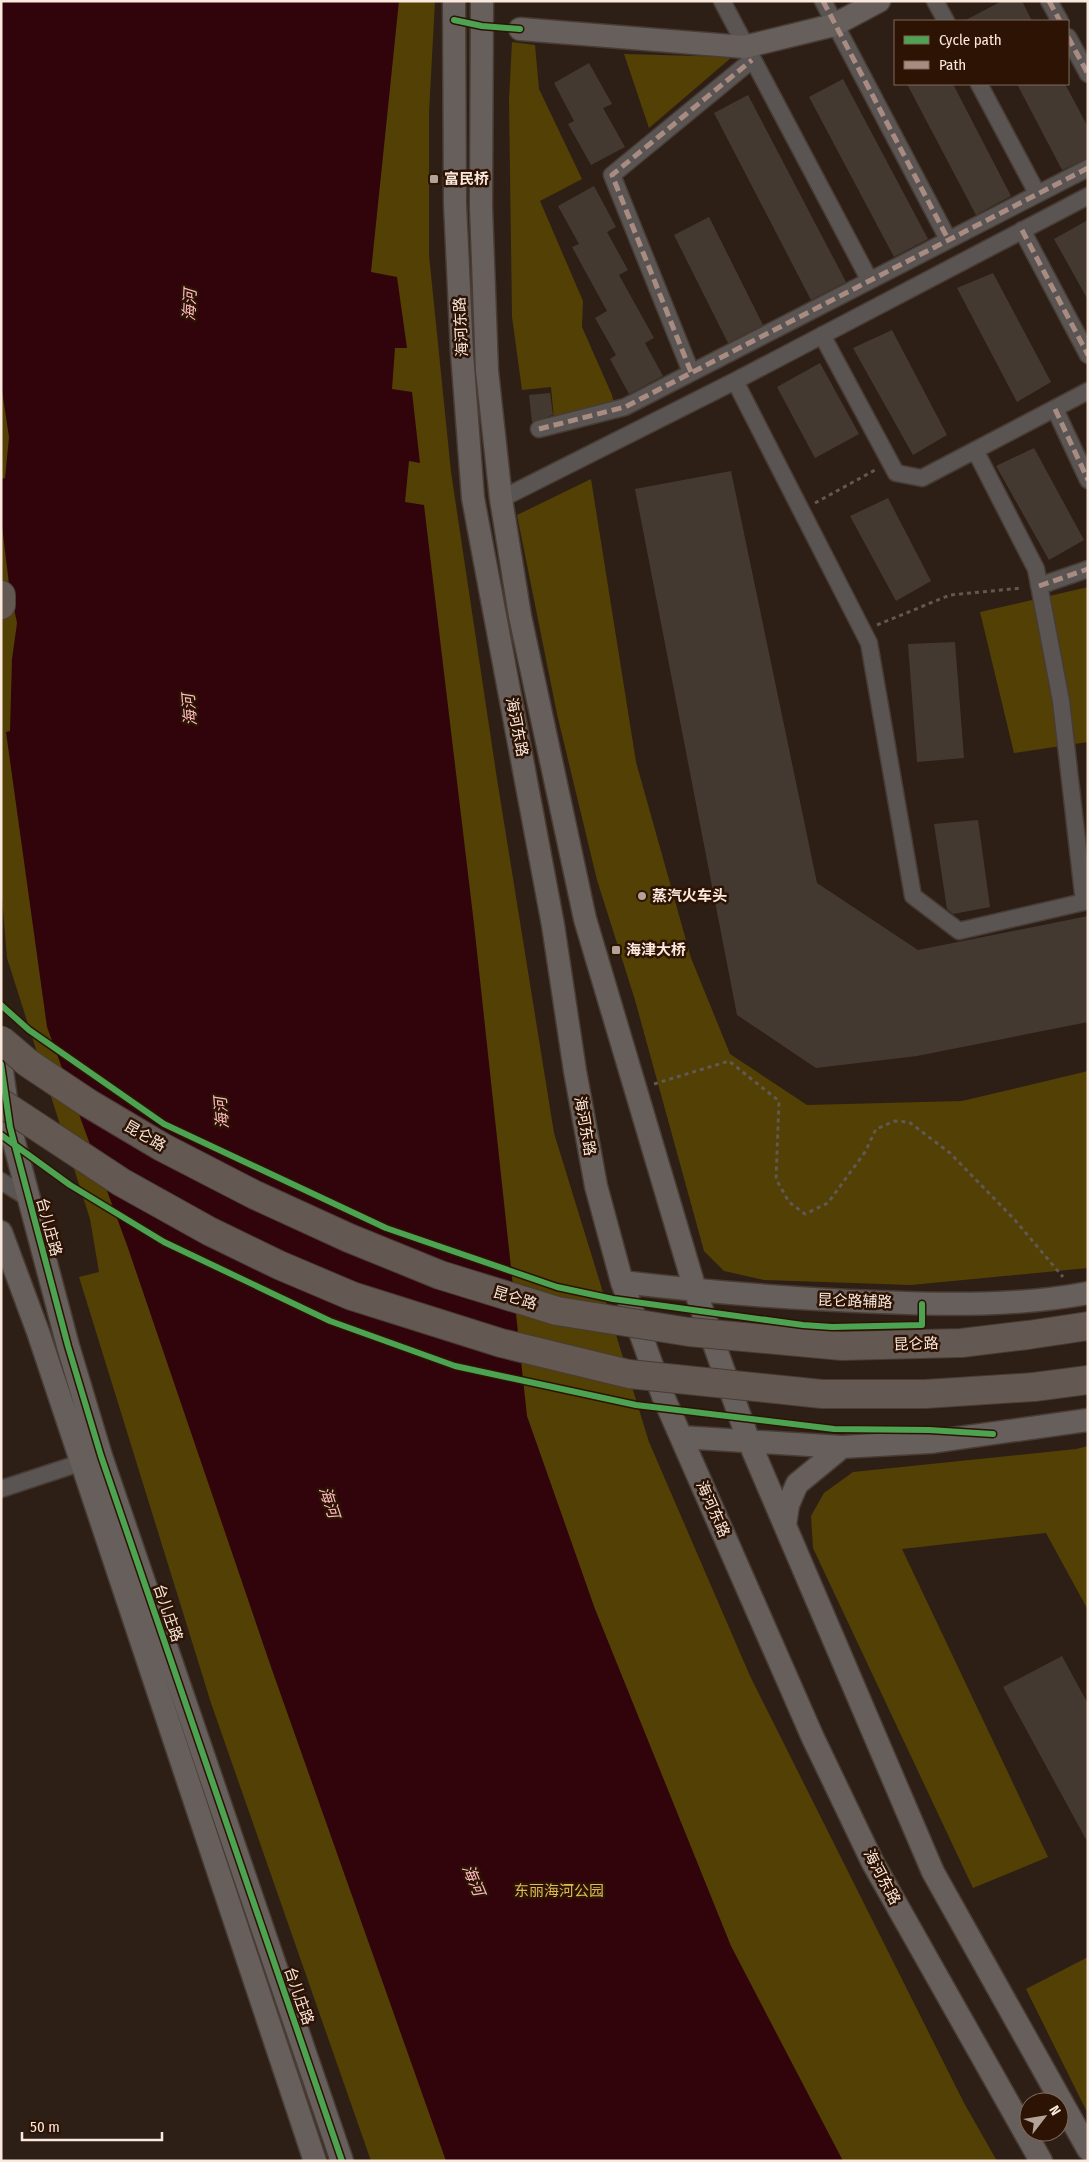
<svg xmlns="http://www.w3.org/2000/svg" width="1089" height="2162" font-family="'Fira Sans Condensed','Noto Sans SC',sans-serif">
<rect width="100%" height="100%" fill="#2d1f16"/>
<path fill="#534004" d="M1,1h434l-6,112v142l22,217 46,307 57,354 95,309 101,234 214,427 33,58h-626l-160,-458 -132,-426 20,-5 -9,-53 -83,-261 -6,-72z
M512,42l23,3 4,44 43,90 -42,22 43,100 -1,26 30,68 3,14 -46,21h-14l-4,-43 -29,3 -10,-73 -3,-217z
M624,54l108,3 -83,71z
M591,479l45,283 55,196 39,96 77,51 155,-4 126,-30v197l-177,17 -147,-5 -40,-9 -20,-20 -69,-251 -38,-120 -40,-166 -40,-199z
M1088,587v155l-74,11 -34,-141z
M1088,1446v164l-42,-77 -144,16 146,308 -75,31 -160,-340 -2,-32 13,-23 29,-21 223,-23z
M1088,1957v157l-62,-125z"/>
<path fill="#31040c" d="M1,1h398l-28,271 26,5 10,71h-12l-3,41 20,3 8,71 -11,-2 -4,41 19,3 50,419 53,492 68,193 136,337 112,215h-397l-175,-494 -143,-419 -81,-221 -41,-295 4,-1 2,-72 5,-36 -8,-39 -8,-66v-39l4,-1 4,-41 -8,-53z"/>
<path fill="#443930" d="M1002,1h20l10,20h-68z
M589,63l23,41 -9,4 22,39 -34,18 -23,-41 6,-3 -20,-38z
M843,79l85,160 -34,18 -85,-160z
M907,84h46l58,112 -35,19z
M1017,84h48l23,43v31l-26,12z
M748,95l98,187 -35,18 -97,-187z
M594,186l22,41 -9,5 21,38 -9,5 35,63 -9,5 18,33 -34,18 -19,-35 6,-4 -21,-37 12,-7 -35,-64 7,-3 -21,-38z
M709,217l54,108 -35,18 -54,-108z
M1088,220v80l-34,-61z
M993,273l58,109 -34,20 -60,-114z
M892,330l55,105 -34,20 -60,-107z
M820,363l39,71 -44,24 -38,-71z
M550,393l3,22 -21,7 -3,-27z
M1034,448l50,92 -35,20 -53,-94z
M731,471l86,412 101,67 170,-34v106l-171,34 -101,12 -79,-53 -102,-526z
M888,498l43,83 -35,20 -46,-85z
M955,642l9,116 -47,4 -9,-118z
M978,820l12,87 -37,7 -6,-5 -13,-85z
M1062,1656l26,48v139l-85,-156z"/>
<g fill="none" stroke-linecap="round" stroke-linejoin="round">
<g stroke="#483c34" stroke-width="19">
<path id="street" d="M722,1l147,278
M823,1l125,238
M935,1l11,20
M1049,1l11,20
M1068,37l20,37
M979,84l58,109
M1022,230l66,125
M822,335l74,138 26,5 166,-87
M691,372l-79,-197 140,-115
M735,381l134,262 44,253 46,35 129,-30
M1055,409l33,71
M539,429l86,-22 463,-239
M975,450l61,119 25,132 23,201
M501,499l234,-118 353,-185
M1039,586l49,-17
M1,1181l27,17
M1,1489l91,-30"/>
</g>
<g stroke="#483c34" stroke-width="25">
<path id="secondary" d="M454,1l1,203 7,149 11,145 80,427 22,146 21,115 26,96 41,114 150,342 60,125 168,298
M482,1l-1,206 6,164 14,128 19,117 65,303 112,377 51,143 185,433 155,277
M520,29l224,18 90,-22 45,-24
M1,1064l9,63 58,219 33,110 241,705
M1,1232l37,100 277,829
M622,1282c86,10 171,17 257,20 69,3 141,4 209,-9
M681,1437l161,10 88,-5 158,-22
M785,1525l3,-20 9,-21 45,-37"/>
</g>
<g stroke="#483c34" stroke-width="30">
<path id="highway" d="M1,595v10
M1028,1335l60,-9
M1034,1387l54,-7"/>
</g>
<path stroke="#615853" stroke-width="3" stroke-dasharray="4 4" stroke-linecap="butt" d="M815,503l60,-33
M877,625l73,-30 72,-7
M654,1084l75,-23 50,40 -3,78 13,23 16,12 23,-11 37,-51 11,-23 19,-8 14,1 41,31 64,66 49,58"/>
<use href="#street" stroke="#5a5452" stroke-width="16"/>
<use href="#secondary" stroke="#675f5c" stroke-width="22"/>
<use href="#highway" stroke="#635852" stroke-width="28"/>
<g stroke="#483c34" stroke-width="30" stroke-linecap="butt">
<path id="highway-bridge" d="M1,1040l27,23 60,40 74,44 93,48 94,43 91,37 117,36 132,21 153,14 119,-3 67,-8
M1,1103l120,79 88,49 70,34 73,31 149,47 128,31 193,20h103l109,-7"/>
</g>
<use href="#highway-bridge" stroke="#635852" stroke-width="28"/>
<path stroke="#a88b81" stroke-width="5" stroke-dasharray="10 5" stroke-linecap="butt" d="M823,1l125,238
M1049,1l11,20
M1068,37l20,37
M1022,230l66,125
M691,372l-79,-197 140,-115
M1055,409l33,71
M539,429l86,-22 463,-239
M1039,586l49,-17"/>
<g stroke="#2d1303" stroke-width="9">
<path id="cycleway" d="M454,20l28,6 38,3
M1,1005l28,25 135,94 222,104 171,59 56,12 190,26 29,2 90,-2v-21
M1,1064l9,63 58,219 33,110 241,705
M1,1135l69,50 94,57 166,79 125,45 181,39 198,24 95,1 64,4"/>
</g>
<use href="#cycleway" stroke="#4ca352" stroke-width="6"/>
</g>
<g fill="#b3a298" stroke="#2d1303" stroke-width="2">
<rect x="429" y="174" width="10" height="10" rx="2.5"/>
<circle cx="642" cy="896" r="5"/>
<rect x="611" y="945" width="10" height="10" rx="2.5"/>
</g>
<g text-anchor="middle" stroke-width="5" stroke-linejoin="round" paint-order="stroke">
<g font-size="15" font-weight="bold" fill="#fbe9de" stroke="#2d1303" text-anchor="start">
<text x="444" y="184">富民桥</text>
<text x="652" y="901">蒸汽火车头</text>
<text x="626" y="955">海津大桥</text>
</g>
<g font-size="15" fill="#fbe9de" stroke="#2d1303">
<text transform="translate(461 327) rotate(-93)" y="5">海河东路</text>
<text transform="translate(517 727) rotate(79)" y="5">海河东路</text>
<text transform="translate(585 1126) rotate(80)" y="5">海河东路</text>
<text transform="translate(145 1136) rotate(30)" y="5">昆仑路</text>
<text transform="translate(49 1227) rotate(75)" y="5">台儿庄路</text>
<text transform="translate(515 1298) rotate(17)" y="5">昆仑路</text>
<text transform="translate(855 1301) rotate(2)" y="5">昆仑路辅路</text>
<text transform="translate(916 1344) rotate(-2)" y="5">昆仑路</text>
<text transform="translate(713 1509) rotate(66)" y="5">海河东路</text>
<text transform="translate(168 1613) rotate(71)" y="5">台儿庄路</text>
<text transform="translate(882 1877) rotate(62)" y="5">海河东路</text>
<text transform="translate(299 1996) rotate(71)" y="5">台儿庄路</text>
</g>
<g font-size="15" fill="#dfbb55" stroke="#2d1303">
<text x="559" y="1896">东丽海河公园</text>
</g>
<g font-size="16" font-style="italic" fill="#fcbabf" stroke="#2d1303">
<text transform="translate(189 305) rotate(-87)" y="6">海河</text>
<text transform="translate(189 710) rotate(-95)" y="6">海河</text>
<text transform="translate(221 1113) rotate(-95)" y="6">海河</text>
<text transform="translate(330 1502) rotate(72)" y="6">海河</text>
<text transform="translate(474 1880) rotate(67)" y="6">海河</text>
</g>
</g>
<rect width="1089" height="2162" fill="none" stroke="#fbe9de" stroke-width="5"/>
<rect x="894" y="20" width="175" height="65" fill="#2d1303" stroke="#7f695b"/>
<rect x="904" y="36" width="25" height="8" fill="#4ca352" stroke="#7f695b"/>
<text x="939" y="45" font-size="15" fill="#fbe9de">Cycle path</text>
<rect x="904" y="61" width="25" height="8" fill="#a88b81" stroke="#7f695b"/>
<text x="939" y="70" font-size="15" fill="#fbe9de">Path</text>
<g transform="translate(1044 2117) rotate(59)"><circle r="24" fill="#2d1303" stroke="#7f695b"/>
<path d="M0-4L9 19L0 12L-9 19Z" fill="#b3a298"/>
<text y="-8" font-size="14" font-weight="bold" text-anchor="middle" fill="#fbe9de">N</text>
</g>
<path d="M22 2132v8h140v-8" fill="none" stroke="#fbe9de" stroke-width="2.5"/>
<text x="30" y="2132" font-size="15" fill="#fbe9de" stroke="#2d1303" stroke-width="4" paint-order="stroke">50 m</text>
</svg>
